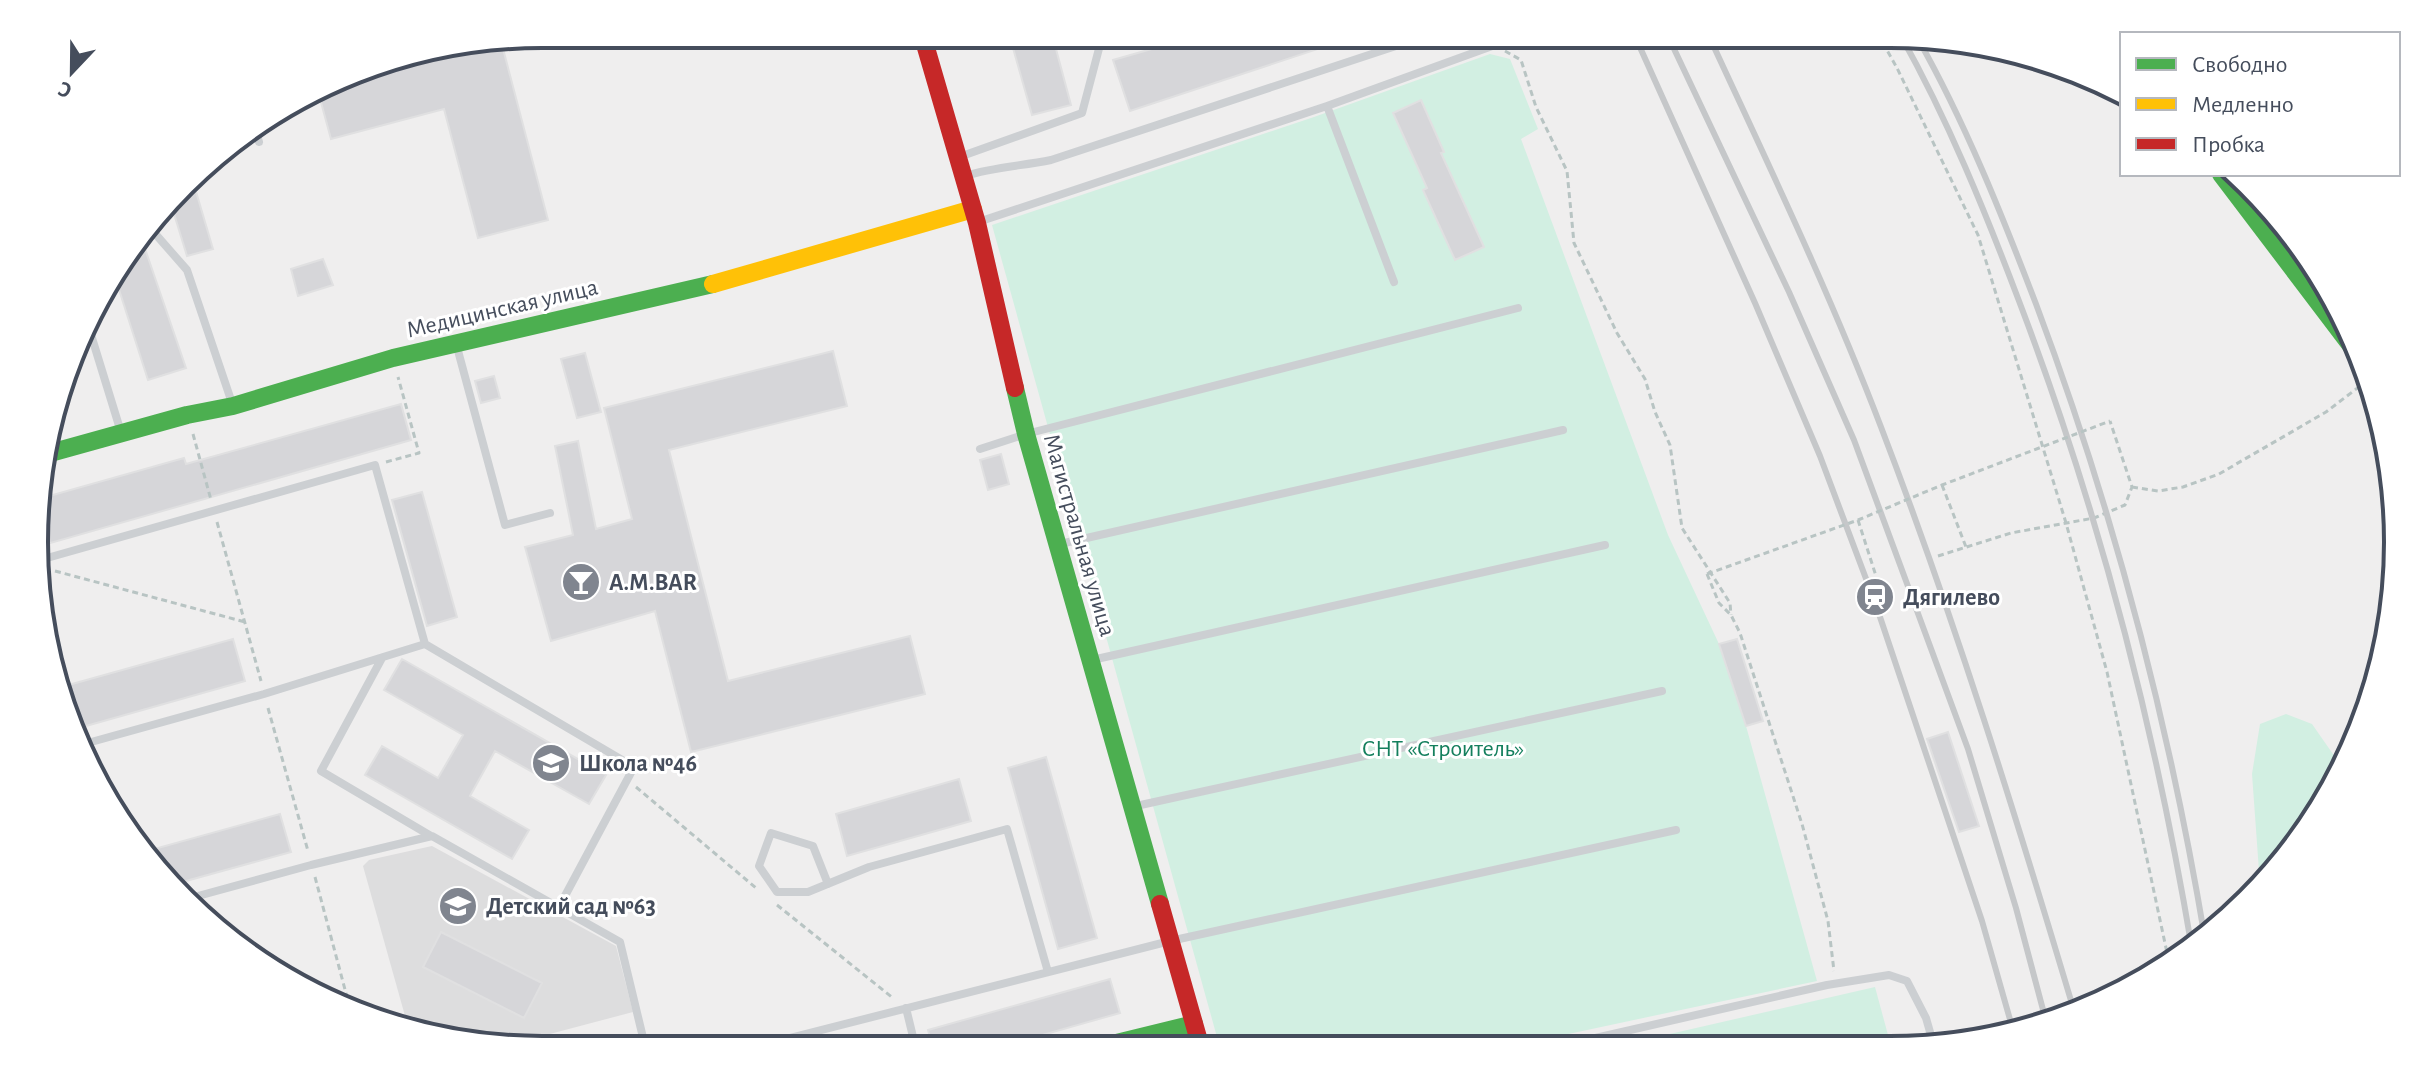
<svg xmlns="http://www.w3.org/2000/svg" width="2432" height="1084" font-family="'Alegreya Sans',sans-serif">
<rect width="100%" height="100%" fill="#efeeee"/>
<path fill="#ddddde" d="M432,846l184,100 17,66 -121,32 -105,-21 -44,-157 6,-6z"/>
<path fill="#d2efe2" d="M1490,54l20,5 28,70 -17,10 147,396 51,109 27,82 71,255 -310,66 -287,1 -228,-823 322,-108z
M2286,714l26,10 30,43 -49,84 -30,30 -4,-10 -7,-97 8,-50z
M1875,987l16,59 -278,1z"/>
<path fill="#d6d6d9" stroke="#e0e0e1" stroke-width="2" d="M1009,34h43l19,71 -39,10z
M1204,34h152l1,2 -227,75 -17,-51z
M501,41l47,179 -70,18 -34,-129 -113,30 -12,-44 38,-22 49,-13 -1,-3z
M1421,100l23,52 -3,1 43,94 -29,13 -32,-70 4,-2 -34,-75z
M192,178l21,71 -26,7 -16,-52z
M142,240l44,128 -38,12 -34,-106z
M323,259l10,26 -35,11 -7,-27z
M833,351l14,55 -178,44 59,231 182,-45 15,58 -234,58 -36,-141 -104,30 -26,-94 48,-12 -18,-89 23,-5 18,88 36,-10 -28,-111z
M585,353l16,59 -24,6 -16,-59z
M494,376l6,22 -19,5 -6,-22z
M401,404l10,36 -371,106 2,-48 142,-40 2,6z
M1001,454l8,30 -21,6 -8,-30z
M422,492l35,125 -30,9 -35,-126z
M233,639l12,42 -166,47 -14,-42z
M1737,639l26,82 -17,5 -27,-82z
M402,659l204,116 -17,29 -94,-53 -25,45 59,34 -17,29 -147,-84 17,-29 56,32 25,-43 -79,-45z
M1948,732l31,94 -20,6 -32,-93z
M1046,757l51,181 -39,11 -50,-181z
M959,779l12,42 -124,35 -11,-42z
M280,814l11,38 -116,32 -28,-33z
M441,932l101,51 -18,35 -101,-51z
M1110,979l10,34 -127,36h-60l-5,-19z"/>
<g fill="none" stroke-linecap="round" stroke-linejoin="round">
<path stroke="#b8c4c3" stroke-width="3" stroke-dasharray="6 4" stroke-linecap="butt" d="M1878,34l19,34 81,167 88,288 41,149 62,290
M1505,51l16,9 15,47 31,64 7,72 43,90 28,46 10,33 15,33 12,83 48,75 1,12
M193,434l18,66
M386,462l33,-9 -21,-76
M1942,485l24,62
M2132,487l26,4 25,-4 36,-13 107,-62 38,-29
M1858,520l18,56
M217,522l44,159
M1938,556l73,-23 83,-15 31,-13 7,-18 -22,-66
M55,571l190,51
M1707,574l12,29 12,12 9,18 62,191 26,97 6,50
M268,708l40,143
M636,787l120,101
M315,877l36,135
M777,905l116,93"/>
<path stroke="#cccfd2" stroke-width="8" d="M1327,106l168,-61 -8,-11
M256,132l3,10
M962,156l120,-43 19,-72 22,-7
M965,176c28,-9 57,-10 86,-16l351,-116 23,-10
M978,222l349,-116 67,176
M151,229l36,41 45,133
M88,325l32,104
M457,347l48,178 45,-12
M980,449l46,-15 492,-126
M1060,544l503,-114
M40,560l335,-95 50,179 209,123 -75,140
M382,658l-61,113 110,65
M1092,660l513,-115
M84,744l180,-50 161,-50
M1136,806l526,-115
M828,884l-15,-38 -42,-13 -12,33 18,26h31l61,-25 138,-38 41,143
M187,899l124,-34 121,-29 188,106 26,108
M906,1008l10,41
M1556,1047l271,-62 62,-10 18,6 19,37 8,28
M747,1049l423,-108 506,-111"/>
<path stroke="#4caf50" stroke-width="18" d="M2221,174l141,186
M1015,388l11,46 134,470
M43,455l144,-40 46,-9 160,-48 320,-74
M1096,1048l98,-24"/>
<path stroke="#ffc107" stroke-width="18" d="M713,284l260,-75"/>
<path stroke="#c62828" stroke-width="18" d="M922,34l55,189 38,165
M1160,904l41,144"/>
<path stroke="#c5c7c9" stroke-width="6" d="M1634,34l121,269 65,153 57,152 105,313 31,109
M1667,34l122,258 65,148 114,309 48,159 30,113
M1708,34c60,130 122,259 173,393 74,193 135,389 194,587
M1901,36c47,84 84,175 118,265 80,210 136,427 173,648
M1918,39c47,83 84,176 118,265 77,205 133,419 169,635"/>
<path stroke="#b8c4c3" stroke-width="3" stroke-dasharray="6 4" stroke-linecap="butt" d="M1707,574l151,-54 84,-35 168,-64"/>
</g>
<defs>
<g id="bar-disc" transform="scale(2)"><circle r="9.5" fill="#80858f" stroke="#fff"/><path d="M-6-5H6L.8 .8V4.5H3.5V6h-7V4.5H-.8V.8Z" fill="#fff"/></g>
<g id="station-disc" transform="scale(2)"><circle r="9.5" fill="#80858f" stroke="#fff"/><path d="M-3-6H3Q5-6 5-4V2Q5 4 3 4L4.5 6H3L1.5 4h-3L-3 6H-4.5L-3 4Q-5 4-5 2V-4Q-5-6-3-6ZM-3.5-4v3h7v-3ZM-3.5 1v1.5H-2V1ZM2 1v1.5H3.5V1Z" fill="#fff"/></g>
<g id="school-disc" transform="scale(2)"><circle r="9.5" fill="#80858f" stroke="#fff"/><path d="M0-5L7-2L0 1L-7-2ZM-4 1L0 2.5L4 1V4Q0 6-4 4Z" fill="#fff"/></g>
</defs>
<g fill-rule="evenodd">
<use href="#bar-disc" x="581" y="582"/>
<use href="#station-disc" x="1875" y="597"/>
<use href="#school-disc" x="551" y="763"/>
<use href="#school-disc" x="458" y="906"/>
</g>
<g text-anchor="middle" stroke-width="6" stroke-linejoin="round" paint-order="stroke">
<g font-size="24" fill="#454d5c" stroke="#fff">
<text transform="translate(502 308) rotate(-13)" y="8">Медицинская улица</text>
<text transform="translate(1080 535) rotate(74)" y="8">Магистральная улица</text>
</g>
<g font-size="24" font-weight="bold" fill="#454d5c" stroke="#fff" text-anchor="start">
<text x="609" y="590">А.М.BAR</text>
<text x="1903" y="605">Дягилево</text>
<text x="579" y="771">Школа №46</text>
<text x="486" y="914">Детский сад №63</text>
</g>
<g font-size="24" fill="#147f5d" stroke="#fff">
<text x="1443" y="756">СНТ «Строитель»</text>
</g>
</g>
<path d="M0 0H2432V1084H0ZM542 48H1890A494 494 0 0 1 2384 542V542A494 494 0 0 1 1890 1036H542A494 494 0 0 1 48 542V542A494 494 0 0 1 542 48Z" fill="#fff" fill-rule="evenodd"/>
<path fill="none" stroke="#454d5c" stroke-width="4" d="M542 48H1890A494 494 0 0 1 2384 542V542A494 494 0 0 1 1890 1036H542A494 494 0 0 1 48 542V542A494 494 0 0 1 542 48Z"/>
<rect x="2120" y="32" width="280" height="144" fill="#ffffff" stroke="#b5b8be" stroke-width="2"/>
<rect x="2136" y="58" width="40" height="12" fill="#4caf50" stroke="#b5b8be" stroke-width="2"/>
<text x="2192" y="72" font-size="24" fill="#454d5c">Свободно</text>
<rect x="2136" y="98" width="40" height="12" fill="#ffc107" stroke="#b5b8be" stroke-width="2"/>
<text x="2192" y="112" font-size="24" fill="#454d5c">Медленно</text>
<rect x="2136" y="138" width="40" height="12" fill="#c62828" stroke="#b5b8be" stroke-width="2"/>
<text x="2192" y="152" font-size="24" fill="#454d5c">Пробка</text>
<g transform="translate(72 72) rotate(202)" stroke="#ffffff" stroke-width="6" paint-order="stroke">
<path d="M0-6L14 30L0 20L-14 30Z" fill="#454d5c"/>
<text y="-12" font-size="22" font-weight="bold" text-anchor="middle" fill="#454d5c">С</text>
</g>
</svg>
